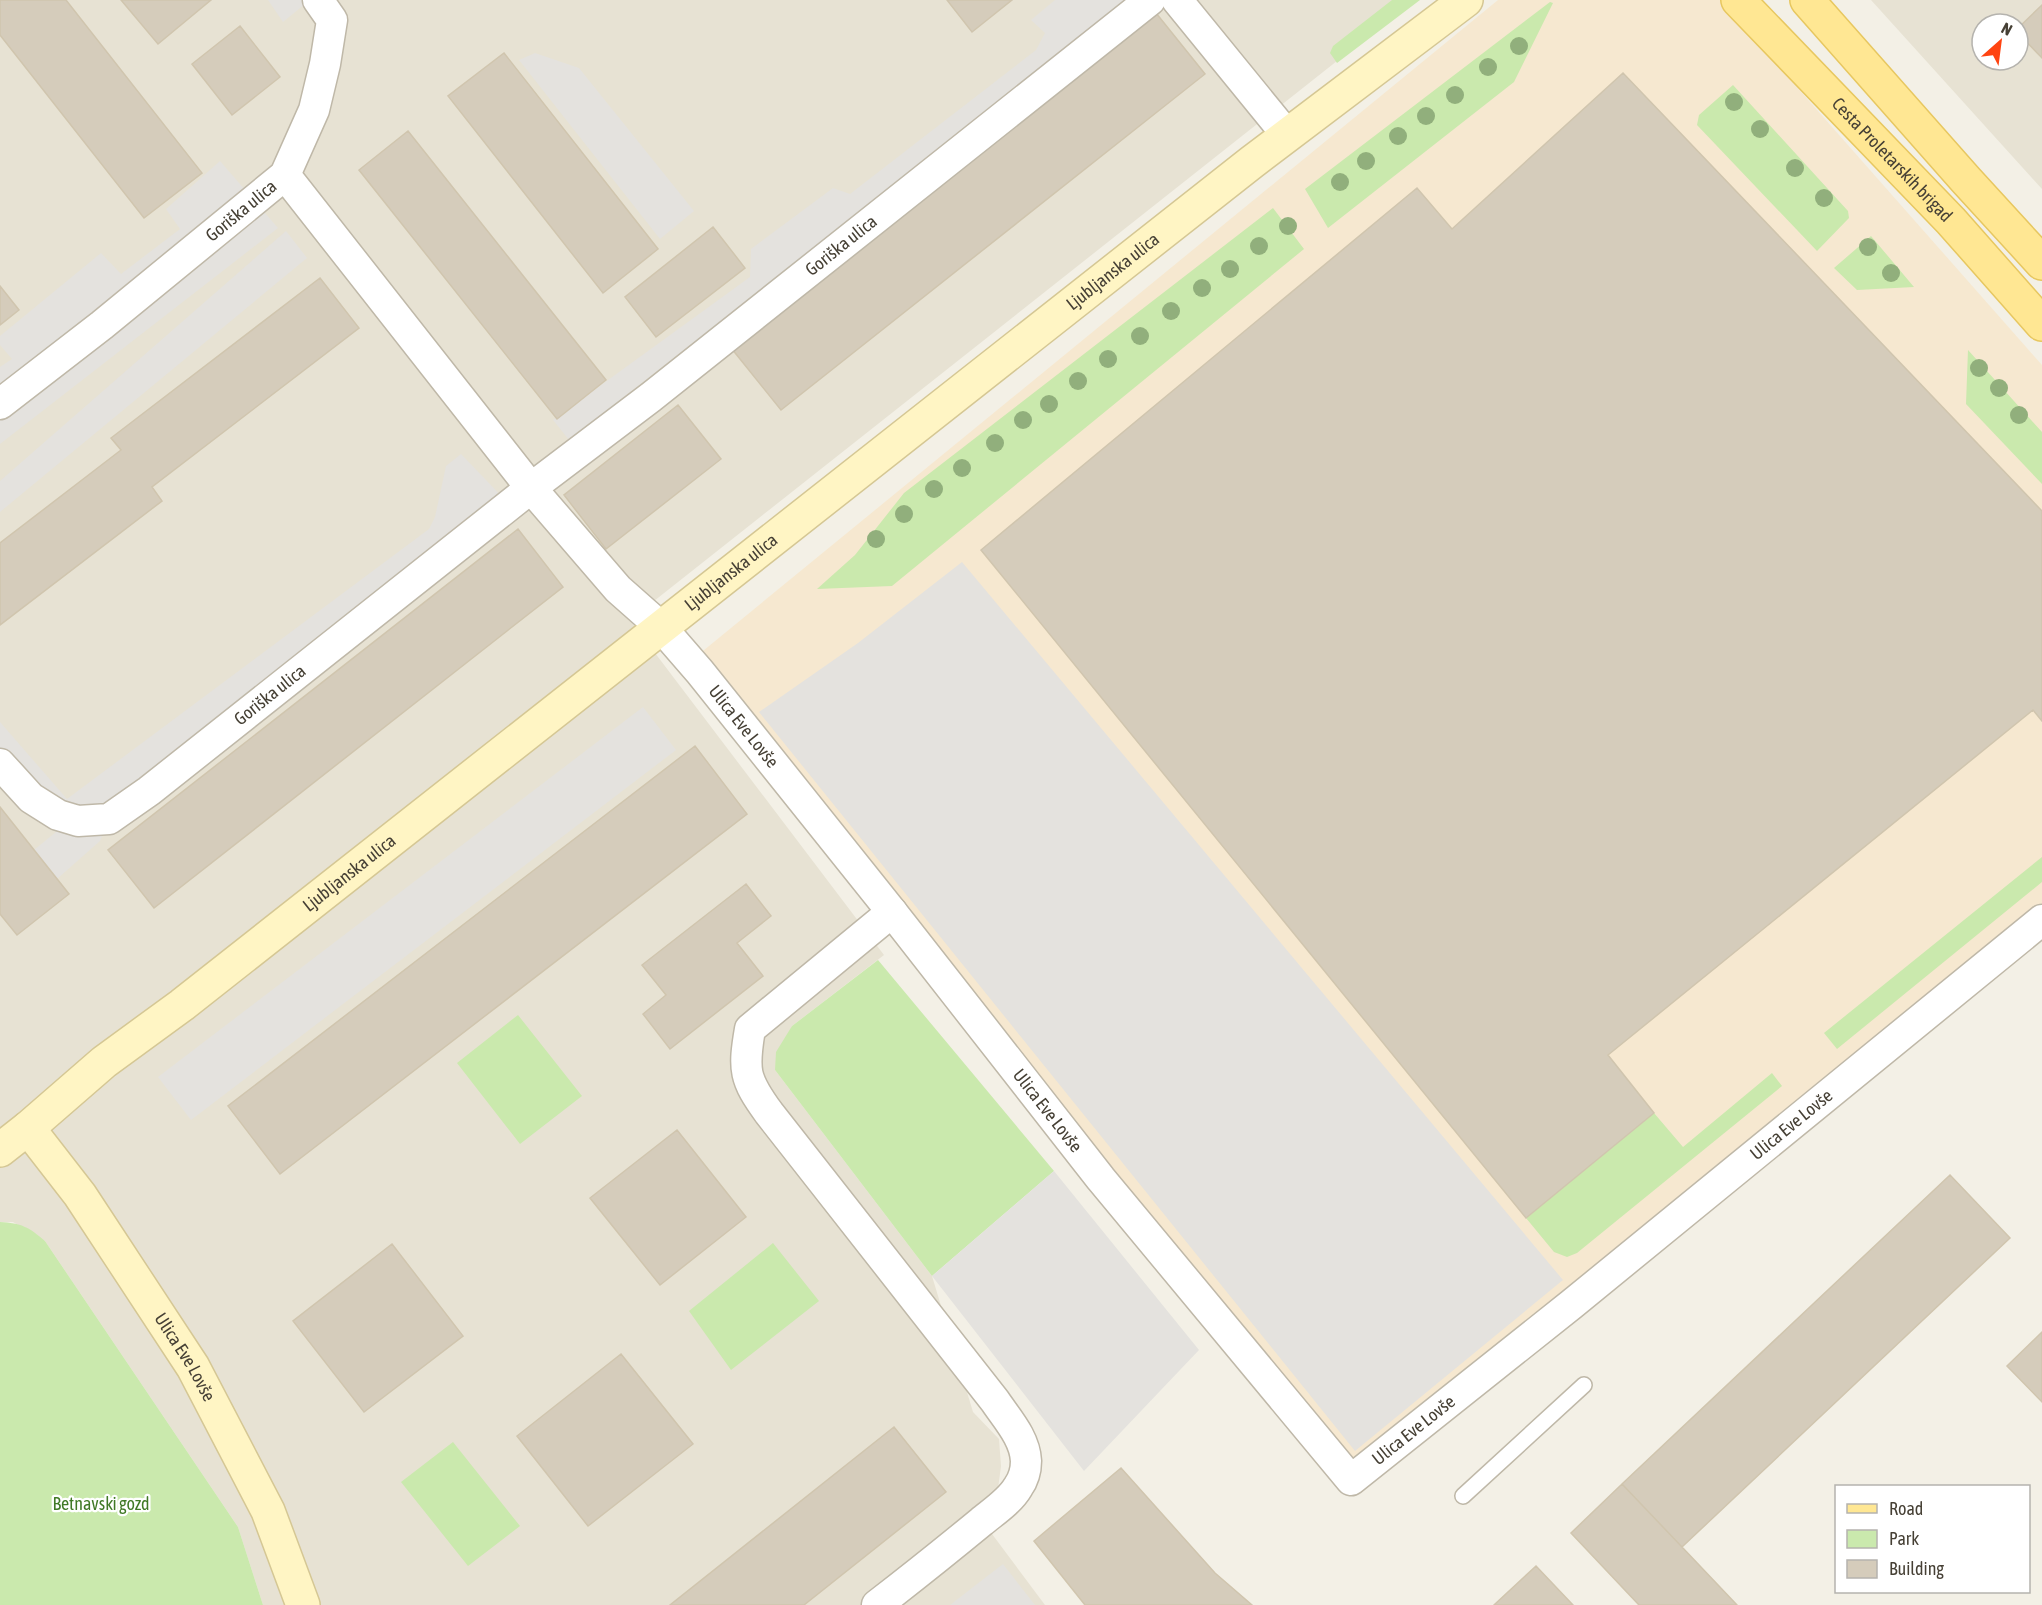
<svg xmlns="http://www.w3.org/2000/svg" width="2042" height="1605" font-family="'Asap Condensed',sans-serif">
<rect width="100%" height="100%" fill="#f3f0e6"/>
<path fill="#e7e2d3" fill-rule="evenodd" d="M0,0h1414l-784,620 254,335 -92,71 -17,44 157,206 41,136 26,27 2,27 -9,68 53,71h-782l-25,-78 -193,-286 -32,-19h-13z
M1871,0h171v189zM1982,24h36v36h-36z"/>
<path fill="#f6e8d0" d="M1498,0h222l322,365v544l-689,557 -655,-811z"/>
<path fill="#cae9ad" d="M1392,0h28l-83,63 -7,-10 3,-7z
M1550,2l3,1 -39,79 -186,146 -23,-39z
M1733,85l115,126 1,7 -32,33 -120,-126 2,-10z
M1273,208l31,41 -412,337 -75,3 38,-34 49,-62z
M1871,236l43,51 -57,3 -23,-22z
M1968,350l74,82v52l-76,-80z
M2042,857v25l-205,167 -13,-16z
M878,960l176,211 -122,105 -157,-206 1,-18 16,-26z
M518,1015l64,81 -62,48 -63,-81z
M1772,1073l10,13 -205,167 -10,4 -13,-5 -28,-34 128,-105 29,34z
M0,1222c21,1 29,5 45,19l193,286 25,78h-263z
M773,1243l46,58 -88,69 -42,-59z
M453,1442l67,84 -52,40 -67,-84z"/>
<path fill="#e4e2de" d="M268,0h34l3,4 -22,18z
M1055,0h68l3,4 -557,436 -16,-20 197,-143 1,-28 82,-61 17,6 186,-144 9,-17 -14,-13z
M535,53l44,15 115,143 -34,28 -141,-179z
M220,161l58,67 -278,216v-77l12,-8 -12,-14v-9l101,-83 20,21 59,-45 -14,-20z
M286,231l21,27 -307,254v-31z
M461,454l49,51 -401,314 -9,22 -43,38 -23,-29 22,-18 -56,-66v-44l67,77 362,-270 6,-12 11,-51z
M962,562l601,718 -208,171 -596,-739 99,-69z
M643,707l33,43 -485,370 -33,-43z
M1054,1171l145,179 -115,121 -152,-195z
M1003,1564l32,41h-85z"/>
<path fill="#d5ccbb" stroke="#d0c5ae" stroke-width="1.5" d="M0,0h66l136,173 -58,45 -144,-183z
M121,0h90l-53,44z
M947,0h65l-40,32z
M2042,5v53l-24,-25v-5z
M1156,13l49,61 -424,336 -49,-61z
M240,26l40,51 -48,38 -40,-51z
M504,53l154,196 -55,44 -155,-197z
M1623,73l419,438v210l-9,-11 -425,345 46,58 -128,105 -545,-668 436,-362 35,41z
M408,131l198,249 -49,39 -198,-249z
M713,227l32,41 -89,69 -31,-40z
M320,278l39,50 -207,159 10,14 -162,124v-82l121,-93 -10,-12z
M0,286l19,24 -19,15z
M678,405l43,54 -115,90 -42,-54z
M518,529l45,58 -409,321 -46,-58z
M695,746l52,68 -467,360 -52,-68z
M0,807l69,87 -52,41 -17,-21z
M746,884l25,32 -34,27 26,33 -93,73 -27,-35 23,-19 -24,-30z
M677,1130l69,87 -86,68 -70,-87z
M1950,1175l60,63 -328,309 -60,-63z
M392,1244l71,92 -99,76 -71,-91z
M2042,1332v70l-35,-36z
M621,1354l72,90 -105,82 -71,-90z
M894,1427l52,65 -142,113h-134z
M1121,1468l94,105 37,32h-167l-51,-64z
M1622,1484l60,63 55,58h-98l-68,-72z
M1536,1566l37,39h-79z"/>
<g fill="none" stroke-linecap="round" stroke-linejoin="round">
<g stroke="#bfb8a8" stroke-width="18">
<path id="lane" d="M1463,1496l121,-111"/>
</g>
<g stroke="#bfb8a8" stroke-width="33">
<g id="street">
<path d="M1177,0l110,135"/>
<path id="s1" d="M285,175l246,313 87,101 43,38 39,45 192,240 209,267 250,301 221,-176 470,-384"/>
<path id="s2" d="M0,404l102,-79 183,-150 29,-65 11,-46 7,-44 -14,-20"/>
<path id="s3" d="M0,764l31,34 27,17 20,6 31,-2 40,-28 382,-303 120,-91 499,-397"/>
<path d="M877,1605c35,-27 70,-55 104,-83 12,-10 29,-21 37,-35 5,-7 8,-17 8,-26 -1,-23 -19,-42 -31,-60l-226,-288c-25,-34 -26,-43 -19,-84l142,-117"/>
</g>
</g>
<g stroke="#d5c794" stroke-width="36">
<g id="secondary">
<path id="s4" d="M28,1128l52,67 113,172 75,144 35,94"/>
<path id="s5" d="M0,1150l28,-22 76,-66 78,-57 1070,-843 214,-162"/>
</g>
</g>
<g stroke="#e7c760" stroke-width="36">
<g id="primary">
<path id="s6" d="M1738,0l213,221 91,103"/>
<path d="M1807,0l159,180 76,83"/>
</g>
</g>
<use href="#lane" stroke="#fff" stroke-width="15"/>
<use href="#street" stroke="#fff" stroke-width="30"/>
<use href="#secondary" stroke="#fff5c4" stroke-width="33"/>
<use href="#primary" stroke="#ffe793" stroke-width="33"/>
</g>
<g fill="#91af7c">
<circle cx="1519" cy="46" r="9"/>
<circle cx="1488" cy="67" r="9"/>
<circle cx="1455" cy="95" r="9"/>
<circle cx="1734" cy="102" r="9"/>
<circle cx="1426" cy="116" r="9"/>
<circle cx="1760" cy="129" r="9"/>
<circle cx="1398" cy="136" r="9"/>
<circle cx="1366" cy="161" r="9"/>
<circle cx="1795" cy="168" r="9"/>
<circle cx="1340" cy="182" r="9"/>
<circle cx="1824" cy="198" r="9"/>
<circle cx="1288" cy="226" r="9"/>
<circle cx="1259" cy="246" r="9"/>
<circle cx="1868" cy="247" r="9"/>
<circle cx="1230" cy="269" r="9"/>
<circle cx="1891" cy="273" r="9"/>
<circle cx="1202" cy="288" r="9"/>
<circle cx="1171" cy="311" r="9"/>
<circle cx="1140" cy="336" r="9"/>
<circle cx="1108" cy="359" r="9"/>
<circle cx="1979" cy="368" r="9"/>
<circle cx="1078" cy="381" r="9"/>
<circle cx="1999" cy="388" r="9"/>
<circle cx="1049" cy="404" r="9"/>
<circle cx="2019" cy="415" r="9"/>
<circle cx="1023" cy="420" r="9"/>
<circle cx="995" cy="443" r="9"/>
<circle cx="962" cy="468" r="9"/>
<circle cx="934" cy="489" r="9"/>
<circle cx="904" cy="514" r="9"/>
<circle cx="876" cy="539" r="9"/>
</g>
<g text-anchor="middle" stroke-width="4.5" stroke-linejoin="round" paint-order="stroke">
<g font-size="18" fill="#464035" stroke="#fff">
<text dy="6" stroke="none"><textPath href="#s6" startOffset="222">Cesta Proletarskih brigad</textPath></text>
<text dy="6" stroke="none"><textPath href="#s2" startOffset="309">Goriška ulica</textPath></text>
<text dy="6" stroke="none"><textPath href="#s3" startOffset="1060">Goriška ulica</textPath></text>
<text dy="6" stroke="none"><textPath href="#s5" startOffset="1418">Ljubljanska ulica</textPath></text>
<text dy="6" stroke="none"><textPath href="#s5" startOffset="932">Ljubljanska ulica</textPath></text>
<text dy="6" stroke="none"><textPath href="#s3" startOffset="333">Goriška ulica</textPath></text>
<text dy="6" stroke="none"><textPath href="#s1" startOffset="718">Ulica Eve Lovše</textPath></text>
<text dy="6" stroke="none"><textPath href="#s5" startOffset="446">Ljubljanska ulica</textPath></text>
<text dy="6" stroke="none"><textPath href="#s1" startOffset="1208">Ulica Eve Lovše</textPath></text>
<text dy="6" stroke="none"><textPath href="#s1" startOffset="2252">Ulica Eve Lovše</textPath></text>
<text dy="6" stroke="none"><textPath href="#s4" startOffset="278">Ulica Eve Lovše</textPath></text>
<text dy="6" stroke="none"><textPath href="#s1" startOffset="1766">Ulica Eve Lovše</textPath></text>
</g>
<g font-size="18" fill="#407926" stroke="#fff">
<text x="101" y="1510">Betnavski gozd</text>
</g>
</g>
<rect x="1835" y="1485" width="195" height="108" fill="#ffffff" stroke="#b5b3ae" stroke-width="1.5"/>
<rect x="1847" y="1504" width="30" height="9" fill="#ffe793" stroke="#b5b3ae" stroke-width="1.5"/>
<text x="1889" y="1515" font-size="18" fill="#464035">Road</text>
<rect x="1847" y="1530" width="30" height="18" fill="#cae9ad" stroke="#b5b3ae" stroke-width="1.5"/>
<text x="1889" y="1545" font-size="18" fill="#464035">Park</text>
<rect x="1847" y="1560" width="30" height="18" fill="#d5ccbb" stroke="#b5b3ae" stroke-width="1.5"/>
<text x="1889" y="1575" font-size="18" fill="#464035">Building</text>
<g transform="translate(2000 42) rotate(28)"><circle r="28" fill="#ffffff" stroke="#b5b3ae" stroke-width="1.5"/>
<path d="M0-4.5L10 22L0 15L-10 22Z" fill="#ff4411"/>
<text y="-9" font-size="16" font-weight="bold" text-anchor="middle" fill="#464035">N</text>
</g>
</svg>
